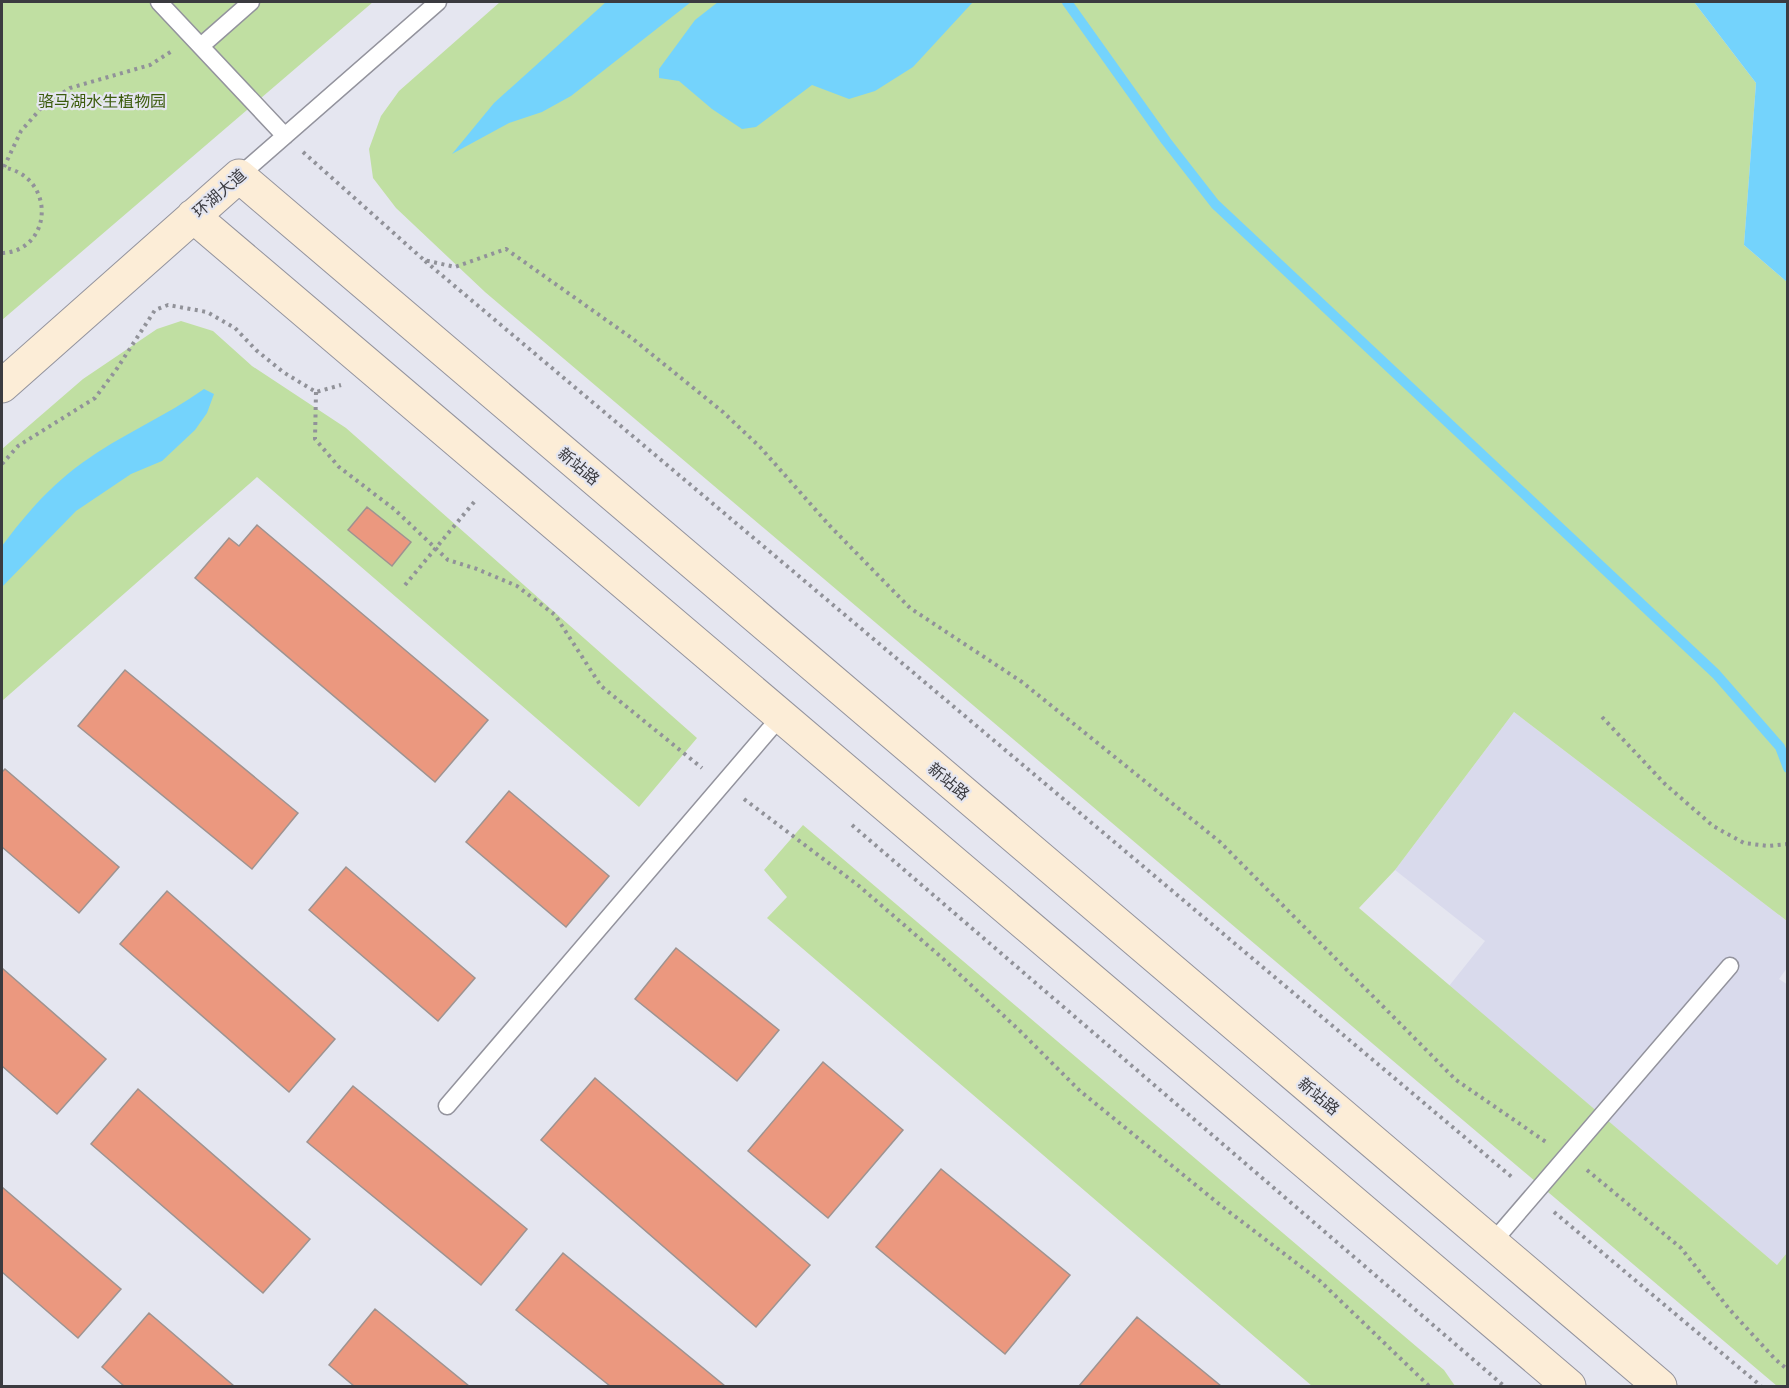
<svg xmlns="http://www.w3.org/2000/svg" width="1789" height="1388" font-family="'Titillium Web','Noto Sans SC',sans-serif">
<rect width="100%" height="100%" fill="#e5e6f0"/>
<path fill="#d9daec" d="M1514,712l273,209v47l-8,11 9,6v268l-11,12 -328,-279 36,-45 -90,-71z"/>
<path fill="#c0dfa2" d="M2,2h371l-371,318z
M500,2h1194l62,81 -12,162 43,37v639l-273,-209 -119,158 -36,38 418,357 10,-12v133h-10l-1292,-1094 -89,-84 -23,-30 -4,-29 12,-33 18,-25z
M181,321l32,10 39,35 94,62 351,310 -58,69 -382,-330 -255,224v-252l81,-70 74,-50z
M803,825l641,545 11,16h-143l-545,-468 20,-21 -23,-27z"/>
<path fill="#74d3fc" d="M606,2h85l-120,94 -29,16 -33,11 -57,31 42,-51z
M718,2h255l-60,65 -38,24 -26,8 -37,-14 -56,42 -14,2 -30,-20 -33,-28 -20,-3v-9l36,-49z
M1694,2h93v280l-43,-37 12,-162z
M204,389l10,5 -7,19 -12,17 -33,31 -31,13 -55,37 -74,76v-41c23,-31 48,-60 80,-83 38,-28 83,-46 122,-74z"/>
<g fill="none" stroke-linecap="round" stroke-linejoin="round">
<path stroke="#74d3fc" stroke-width="10" d="M1067,2l99,139 49,63 501,470 64,73 8,21"/>
</g>
<path fill="#eb987f" stroke="#9e9390" stroke-width="1.5" d="M367,507l44,35 -19,24 -44,-36z
M257,525l231,195 -53,62 -240,-204 34,-40 10,8z
M125,670l173,143 -46,56 -174,-143z
M5,769l114,98 -40,46 -77,-66v-75z
M509,791l100,85 -43,51 -100,-85z
M346,867l129,111 -37,43 -129,-111z
M167,891l168,148 -46,53 -169,-148z
M676,948l103,82 -42,51 -102,-82z
M2,968l104,91 -49,55 -55,-48z
M823,1062l80,68 -75,88 -80,-67z
M595,1078l215,187 -54,62 -215,-187z
M353,1086l174,143 -46,56 -174,-143z
M138,1089l172,150 -47,54 -172,-149z
M941,1169l129,106 -65,79 -129,-107z
M2,1187l119,102 -43,49 -76,-66z
M563,1253l162,133h-115l-94,-76z
M375,1309l94,77h-115l-25,-21z
M149,1313l85,73h-110l-22,-19z
M1137,1317l84,69h-142z"/>
<g fill="none" stroke-linecap="round" stroke-linejoin="round">
<g stroke="#93939d" stroke-width="19">
<path id="lane" d="M159,2l126,134
M201,46l50,-44
M239,176l199,-174
M447,1106l334,-390
M1492,1243l238,-277"/>
</g>
<g stroke="#93939d" stroke-width="35">
<path id="secondary" d="M193,216l1376,1170
M2,386l237,-210 1421,1210"/>
</g>
<path stroke="#919299" stroke-width="4" stroke-dasharray="3 4.5" stroke-linecap="butt" d="M303,152l121,108 31,7 51,-18 127,90 90,73 37,35 70,79 80,82 112,74 198,160 236,238 90,62
M4,167l17,-36 22,-25 27,-18 80,-23 22,-14
M2,253c51,-2 55,-77 0,-86
M425,261l1088,917
M316,392l-1,47 24,28 55,42 54,51 29,9 40,17 38,29 46,71 101,82
M2,464l16,-18 77,-48 21,-28 39,-60 13,-5 39,7 28,16 21,22 27,22 33,20 25,-7
M405,585l70,-84
M1602,717l63,67 48,42 31,17 24,3 20,-2
M744,799l115,87 81,70 80,75 60,60 144,117 96,73 109,105
M852,825l652,561
M1587,1170l94,78 49,62 45,49 13,11
M1554,1212l207,174"/>
<use href="#lane" stroke="#fff" stroke-width="16"/>
<use href="#secondary" stroke="#fcedd7" stroke-width="33"/>
</g>
<g text-anchor="middle" stroke-width="4.5" stroke-linejoin="round" paint-order="stroke">
<g font-size="16" fill="#3b5b0c" stroke="#e5e6f0">
<text x="102" y="107">骆马湖水生植物园</text>
</g>
<g font-size="16" fill="#3b3b40" stroke="#e5e6f0">
<text transform="translate(219 193) rotate(-41)" y="6">环湖大道</text>
<text transform="translate(579 466) rotate(40)" y="6">新站路</text>
<text transform="translate(949 781) rotate(40)" y="6">新站路</text>
<text transform="translate(1319 1096) rotate(40)" y="6">新站路</text>
</g>
</g>
<rect width="1789" height="1388" fill="none" stroke="#3b3b40" stroke-width="6"/>
</svg>
